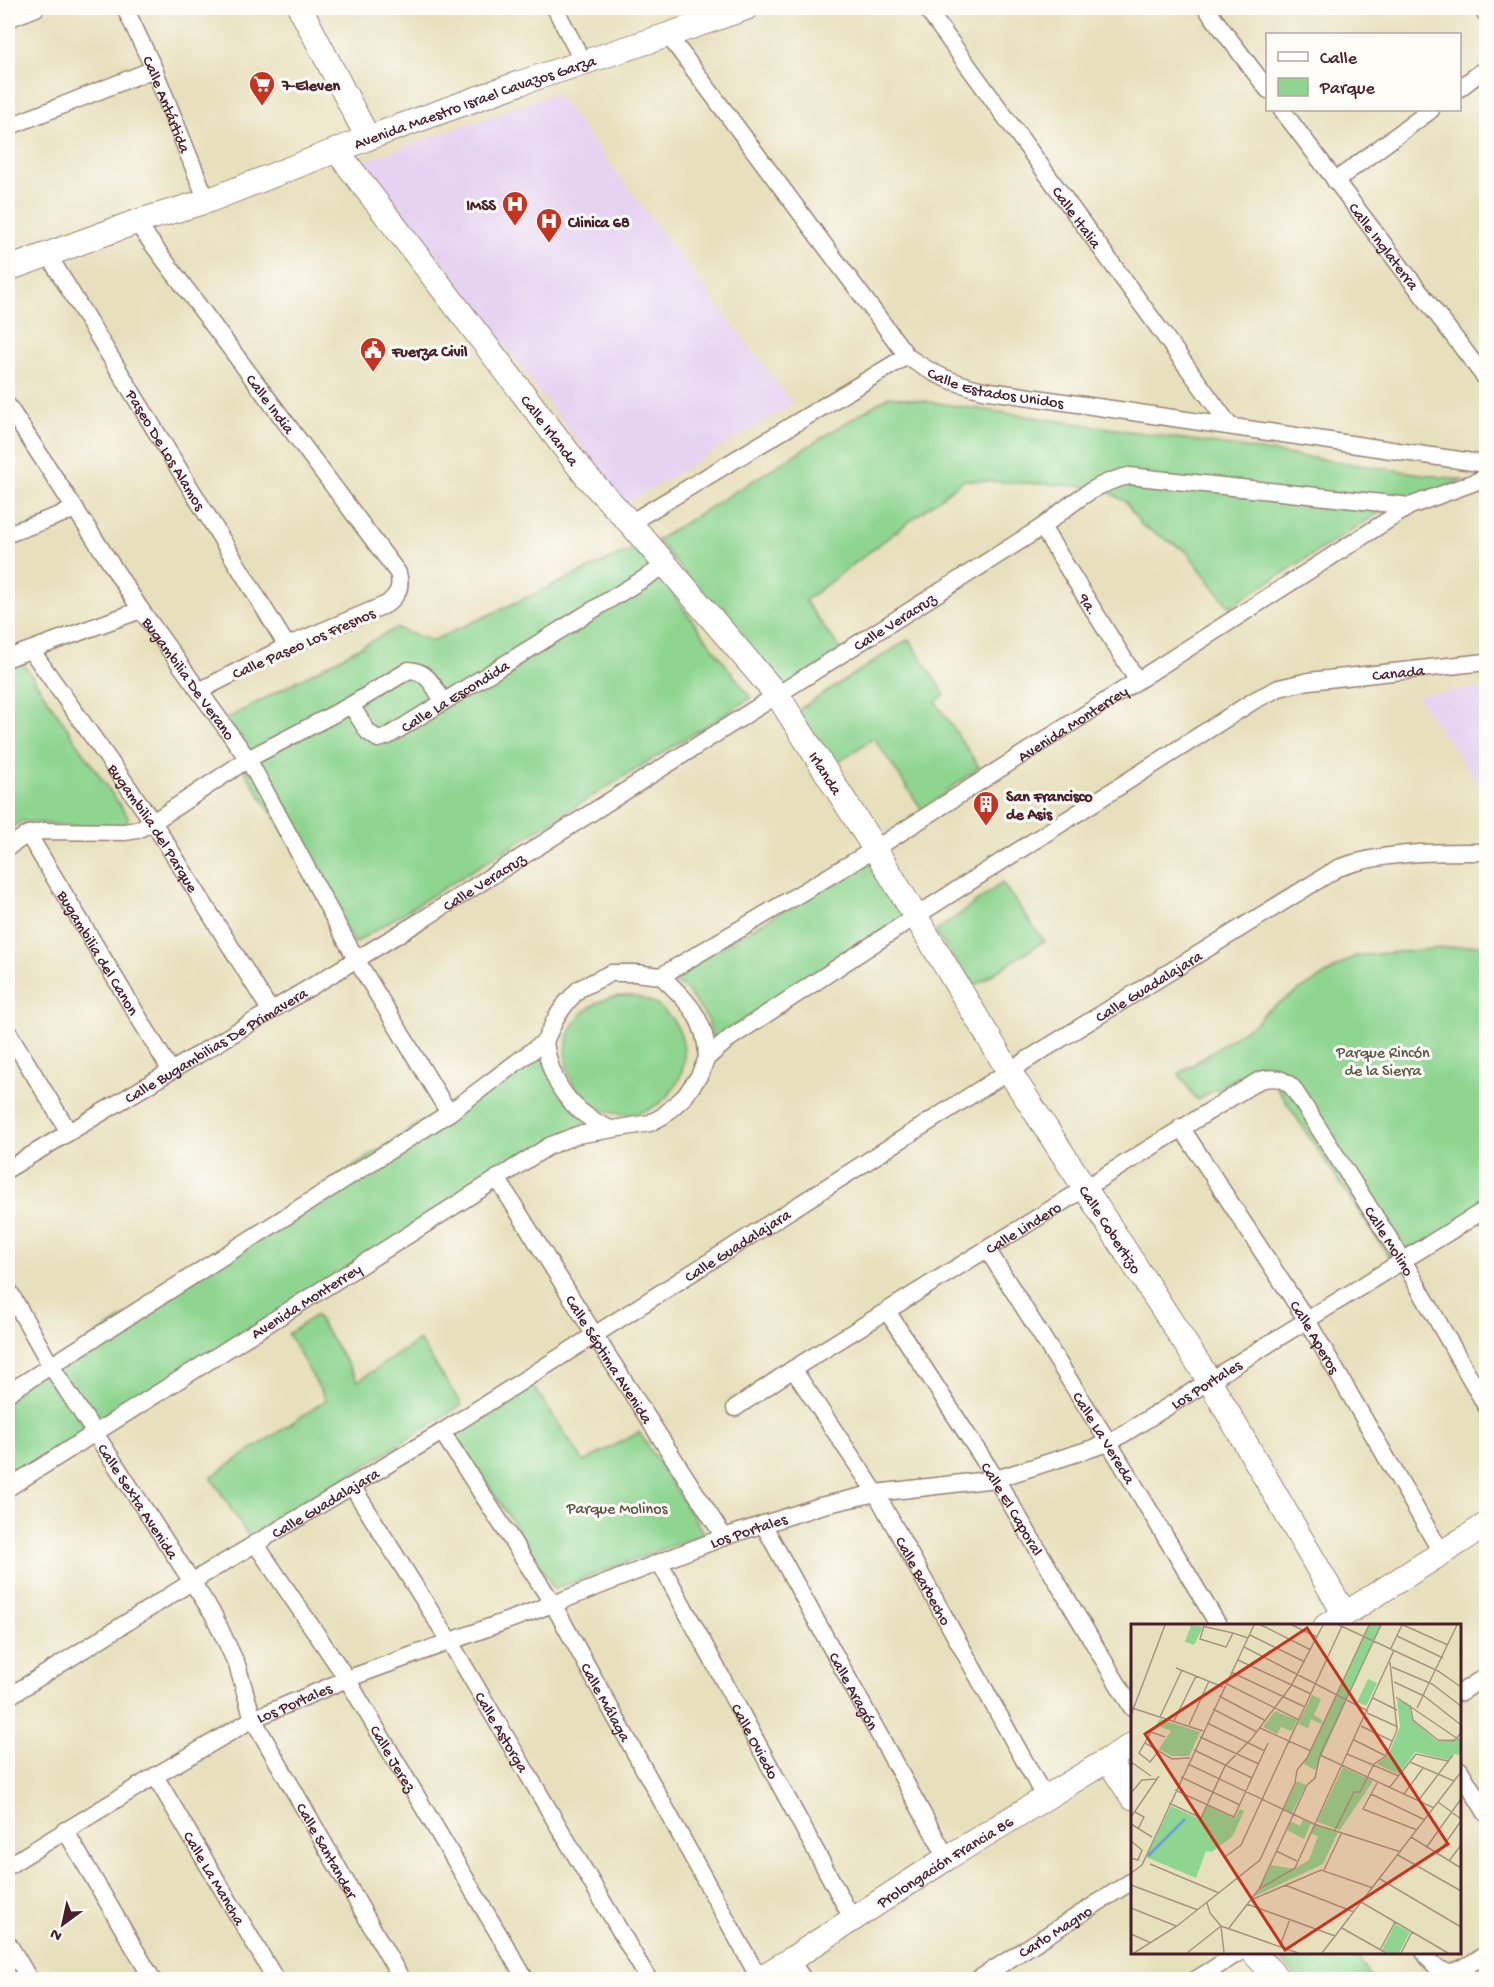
<svg xmlns="http://www.w3.org/2000/svg" width="1494" height="1987" font-family="'Gochi Hand',sans-serif">
<rect width="100%" height="100%" fill="#fdfcf7"/>
<filter id="ink" filterUnits="userSpaceOnUse"><feTurbulence type="fractalNoise" baseFrequency=".0167" numOctaves="2"/><feDisplacementMap in="SourceGraphic" scale="12" xChannelSelector="R" yChannelSelector="G"/><feConvolveMatrix kernelMatrix="1 2 1 2 8 2 1 2 1" color-interpolation-filters="sRGB"/></filter>
<filter id="wash" filterUnits="userSpaceOnUse"><feTurbulence type="fractalNoise" baseFrequency=".008" numOctaves="4" result="noise"/><feDisplacementMap in="SourceGraphic" scale="24" xChannelSelector="R" yChannelSelector="G"/><feGaussianBlur stdDeviation="1.35" result="paint"/><feColorMatrix in="noise" values="0 0 0 0 0 0 0 0 0 0 0 0 0 0 0 0 0 1.4 0 .05"/><feComposite in="paint" operator="in"/></filter>
<g filter="url(#wash)">
<rect width="100%" height="100%" fill="#e7e0bc"/>
<path fill="#e5d3f1" d="M556,93l237,311 -168,100 -261,-343z
M1486,688v107l-70,-100z"/>
<path fill="#8ed590" stroke="#6c7a5e" stroke-width="1.5" d="M889,396l574,84 -86,34 -148,93 -43,-56 -45,-26 -15,-23 -25,-15 -137,-7 -159,121 36,49 -60,42 -124,-152z
M637,547l114,151 -396,245 -140,-218 181,-97 36,13z
M909,639l36,56 -9,7 43,65 -57,43 -48,-72 -41,28 -38,-54z
M22,662l106,155 -1,8 -13,6 -93,-10 -13,10v-164z
M874,857l34,57 -196,126 -3,-19 -22,-30 -18,-13z
M1002,883l42,58 -71,46 -38,-55z
M1486,944v264l-91,58 -134,-202 -64,36 -18,-26 79,-53 8,-10 89,-55z
M566 1055a59 59 0 1 1 118 0a59 59 0 1 1-118 0Z
M545,1041l4,22 45,59 -586,366v-95z
M316,1315l42,66 61,-41 43,65 -212,134 -39,-62 115,-77 -38,-66z
M531,1383l53,79 55,-30 65,102 -150,55 -50,-80 -51,-75z
M1275,1953h80l18,26h-74z"/>
</g>
<g filter="url(#ink)">
<g fill="none" stroke-linecap="round" stroke-linejoin="round">
<g stroke="#988074" stroke-width="19">
<g id="street">
<path id="s1" d="M125,8l29,61 53,132"/>
<path d="M555,8l28,54"/>
<path id="s2" d="M926,8l304,418"/>
<path d="M1206,8l62,82"/>
<path d="M1482,8l4,6"/>
<path d="M8,19l28,-11"/>
<path id="s3" d="M668,35l239,321c24,18 47,27 76,34l503,74"/>
<path d="M1460,88l26,-20"/>
<path id="s4" d="M1282,110l204,269"/>
<path d="M8,127l146,-58"/>
<path d="M1335,181l96,-71"/>
<path id="s5" d="M136,222l262,351c4,14 0,22 -11,31l-100,42 -86,44"/>
<path id="s6" d="M47,253l240,393"/>
<path id="s7" d="M8,406l133,204 107,149 108,200 93,154"/>
<path d="M630,523l277,-167"/>
<path id="s8" d="M1042,527l95,153"/>
<path d="M8,534l68,-25"/>
<path id="s9" d="M31,650l122,172 117,188"/>
<path d="M8,658l133,-48"/>
<path d="M351,705l58,-35c19,1 25,17 34,31"/>
<path id="s10" d="M28,834l143,237"/>
<path id="s11" d="M8,847l20,-13 15,-3 82,1 12,-2 16,-8 95,-63 103,-54 17,27 10,7 10,-3 278,-171"/>
<path d="M661,976c26,24 46,44 46,82"/>
<path d="M8,1032l61,100"/>
<path d="M545,1041c5,42 26,72 66,88"/>
<path id="s12" d="M1181,1127l127,195 133,230"/>
<path id="s13" d="M8,1169l414,-249 620,-393c27,-21 53,-45 87,-51l281,30"/>
<path id="s14" d="M497,1178l97,156 130,203"/>
<path id="s15" d="M987,1249l122,194 110,183"/>
<path id="s16" d="M8,1289l43,77 162,248 24,51 16,54 149,261"/>
<path id="s17" d="M887,1311l109,168 136,229"/>
<path id="s18" d="M793,1369l83,124 169,305"/>
<path id="s19" d="M8,1393l441,-280 96,-72 12,-25 10,-14 12,-13 32,-16h24l26,3 214,-127 535,-343 76,-28"/>
<path id="s20" d="M735,1408l58,-39 465,-288c14,-5 25,-4 35,7l110,172 83,146"/>
<path id="s21" d="M442,1432l111,172 206,374"/>
<path id="s22" d="M352,1486l98,156 199,338"/>
<path id="s23" d="M8,1488l541,-342 28,-11 73,-12 13,-7 22,-20 14,-20 8,-18 23,-20 186,-122 339,-216 24,-12 30,-7 177,-19"/>
<path id="s24" d="M763,1524l184,334"/>
<path id="s25" d="M255,1543l92,136 179,301"/>
<path id="s26" d="M660,1563l193,357"/>
<path d="M1460,1693l26,-17"/>
<path id="s27" d="M8,1697l185,-116 249,-149 567,-361 329,-203c46,-17 100,-16 148,-16"/>
<path d="M1460,1770l26,43"/>
<path id="s28" d="M155,1776l121,204"/>
<path d="M65,1830l88,150"/>
<path id="s29" d="M8,1866l147,-90 98,-57 94,-40 206,-75 171,-67 96,-31 56,-13 120,-14 113,-36 377,-234"/>
<path d="M8,1943l22,37"/>
<path d="M1424,1952c21,33 36,18 62,2"/>
<path d="M790,1960l14,20"/>
<path id="s30" d="M977,1980l155,-99"/>
<path d="M1195,1980l45,-28"/>
</g>
</g>
<g stroke="#988074" stroke-width="26">
<g id="secondary">
<path d="M300,8l68,130"/>
<path id="s31" d="M337,151l250,326 43,46 148,173 97,153 134,222 200,309 135,233"/>
<path id="s32" d="M8,269l128,-47 71,-21 161,-63 152,-55 148,-48 78,-27"/>
<path d="M1326,1626l160,-101"/>
<path d="M1108,1760l24,37"/>
<path d="M1253,1952l26,28"/>
<path id="s33" d="M757,1980l33,-20 157,-102 185,-113"/>
</g>
</g>
<use href="#street" stroke="#fff" stroke-width="16"/>
<use href="#secondary" stroke="#fff" stroke-width="24"/>
</g>
</g>
<defs>
<g id="supermarket-pin" transform="scale(1.35)"><path d="M0 17L-7.5 6A9.5 9.5 0 1 1 7.5 6Z" fill="#c8321e" stroke="#fdfcf7"/><path d="M-6-5.5h2.5l.6 2H6L4.5 2H-2.5L-4.4-4H-6ZM-1.5 3.2a1.3 1.3 0 1 0 .1 0ZM3 3.2a1.3 1.3 0 1 0 .1 0Z" fill="#fff"/></g>
<g id="hospital-pin" transform="scale(1.35)"><path d="M0 17L-7.5 6A9.5 9.5 0 1 1 7.5 6Z" fill="#c8321e" stroke="#fdfcf7"/><path d="M-5-5h3v3.5h4V-5h3V5h-3V1.5h-4V5h-3Z" fill="#fff"/></g>
<g id="civic-pin" transform="scale(1.35)"><path d="M0 17L-7.5 6A9.5 9.5 0 1 1 7.5 6Z" fill="#c8321e" stroke="#fdfcf7"/><path d="M-.6-6.5H3V-4.5H.6V-3L4-1V1h2V6H-6V1h2V-1L-.6-3ZM-1.2 2.5V6h2.4V2.5Z" fill="#fff"/></g>
<g id="building-pin" transform="scale(1.35)"><path d="M0 17L-7.5 6A9.5 9.5 0 1 1 7.5 6Z" fill="#c8321e" stroke="#fdfcf7"/><path d="M-4-6H4V6H1V3H-1V6H-4ZM-2.5-4.3h1.7v1.8h-1.7ZM.8-4.3h1.7v1.8H.8ZM-2.5-1h1.7V.8h-1.7ZM.8-1h1.7V.8H.8Z" fill="#fff"/></g>
</defs>
<g fill-rule="evenodd">
<use href="#supermarket-pin" x="262" y="84"/>
<use href="#hospital-pin" x="515" y="204"/>
<use href="#hospital-pin" x="549" y="221"/>
<use href="#civic-pin" x="373" y="350"/>
<use href="#building-pin" x="986" y="804"/>
</g>
<g text-anchor="middle" stroke-width="6" stroke-linejoin="round" paint-order="stroke">
<g font-size="16" font-weight="bold" fill="#4a1f2b" stroke="#fdfcf7" text-anchor="start">
<text x="282" y="90">7-Eleven</text>
<text x="496" y="210" text-anchor="end">IMSS</text>
<text x="568" y="227">Clinica 68</text>
<text x="392" y="356">Fuerza Civil</text>
<text x="1006" y="801">San Francisco<tspan x="1006" dy="18">de Asis</tspan></text>
</g>
<g font-size="16" fill="#4a1f2b" stroke="#fdfcf7">
<text dy="6" stroke="none"><textPath href="#s32" startOffset="496">Avenida Maestro Israel Cavazos Garza</textPath></text>
<text dy="6" stroke="none"><textPath href="#s1" startOffset="105">Calle Antártida</textPath></text>
<text dy="6" stroke="none"><textPath href="#s2" startOffset="258">Calle Italia</textPath></text>
<text dy="6" stroke="none"><textPath href="#s4" startOffset="170">Calle Inglaterra</textPath></text>
<text dy="6" stroke="none"><textPath href="#s3" startOffset="496">Calle Estados Unidos</textPath></text>
<text dy="6" stroke="none"><textPath href="#s5" startOffset="226">Calle India</textPath></text>
<text dy="6" stroke="none"><textPath href="#s31" startOffset="351">Calle Irlanda</textPath></text>
<text dy="6" stroke="none"><textPath href="#s6" startOffset="230">Paseo De Los Alamos</textPath></text>
<text dy="6" stroke="none"><textPath href="#s8" startOffset="90">9a.</textPath></text>
<text dy="6" stroke="none"><textPath href="#s13" startOffset="1042">Calle Veracruz</textPath></text>
<text transform="translate(303 642) rotate(-24)" y="6">Calle Paseo Los Fresnos</text>
<text dy="6" stroke="none"><textPath href="#s23" startOffset="1635">Canada</textPath></text>
<text dy="6" stroke="none"><textPath href="#s7" startOffset="327">Bugambilia De Verano</textPath></text>
<text dy="6" stroke="none"><textPath href="#s11" startOffset="514">Calle La Escondida</textPath></text>
<text dy="6" stroke="none"><textPath href="#s19" startOffset="1274">Avenida Monterrey</textPath></text>
<text dy="6" stroke="none"><textPath href="#s31" startOffset="792">Irlanda</textPath></text>
<text dy="6" stroke="none"><textPath href="#s9" startOffset="216">Bugambilia del Parque</textPath></text>
<text dy="6" stroke="none"><textPath href="#s13" startOffset="556">Calle Veracruz</textPath></text>
<text dy="6" stroke="none"><textPath href="#s10" startOffset="138">Bugambilia del Canon</textPath></text>
<text dy="6" stroke="none"><textPath href="#s27" startOffset="1344">Calle Guadalajara</textPath></text>
<text dy="6" stroke="none"><textPath href="#s13" startOffset="242">Calle Bugambilias De Primavera</textPath></text>
<text dy="6" stroke="none"><textPath href="#s20" startOffset="340">Calle Lindero</textPath></text>
<text dy="6" stroke="none"><textPath href="#s31" startOffset="1330">Calle Cobertizo</textPath></text>
<text dy="6" stroke="none"><textPath href="#s20" startOffset="836">Calle Molino</textPath></text>
<text dy="6" stroke="none"><textPath href="#s27" startOffset="858">Calle Guadalajara</textPath></text>
<text dy="6" stroke="none"><textPath href="#s23" startOffset="352">Avenida Monterrey</textPath></text>
<text dy="6" stroke="none"><textPath href="#s12" startOffset="249">Calle Aperos</textPath></text>
<text dy="6" stroke="none"><textPath href="#s14" startOffset="213">Calle Séptima Avenida</textPath></text>
<text dy="6" stroke="none"><textPath href="#s29" startOffset="1302">Los Portales</textPath></text>
<text dy="6" stroke="none"><textPath href="#s15" startOffset="222">Calle La Vereda</textPath></text>
<text dy="6" stroke="none"><textPath href="#s16" startOffset="249">Calle Sexta Avenida</textPath></text>
<text dy="6" stroke="none"><textPath href="#s27" startOffset="372">Calle Guadalajara</textPath></text>
<text dy="6" stroke="none"><textPath href="#s17" startOffset="234">Calle El Caporal</textPath></text>
<text dy="6" stroke="none"><textPath href="#s29" startOffset="816">Los Portales</textPath></text>
<text dy="6" stroke="none"><textPath href="#s18" startOffset="249">Calle Barbecho</textPath></text>
<text dy="6" stroke="none"><textPath href="#s24" startOffset="190">Calle Aragón</textPath></text>
<text dy="6" stroke="none"><textPath href="#s21" startOffset="316">Calle Málaga</textPath></text>
<text dy="6" stroke="none"><textPath href="#s29" startOffset="330">Los Portales</textPath></text>
<text dy="6" stroke="none"><textPath href="#s22" startOffset="288">Calle Astorga</textPath></text>
<text dy="6" stroke="none"><textPath href="#s26" startOffset="202">Calle Oviedo</textPath></text>
<text dy="6" stroke="none"><textPath href="#s25" startOffset="256">Calle Jerez</textPath></text>
<text dy="6" stroke="none"><textPath href="#s16" startOffset="648">Calle Santander</textPath></text>
<text dy="6" stroke="none"><textPath href="#s33" startOffset="222">Prolongación Francia 86</textPath></text>
<text dy="6" stroke="none"><textPath href="#s28" startOffset="118">Calle La Mancha</textPath></text>
<text dy="6" stroke="none"><textPath href="#s30" startOffset="92">Carlo Magno</textPath></text>
</g>
<g font-size="16" fill="#5e5649" stroke="#fdfcf7">
<text x="1383" y="1057">Parque Rincón<tspan x="1383" dy="18">de la Sierra</tspan></text>
<text x="617" y="1513">Parque Molinos</text>
</g>
</g>
<g transform="translate(1131 1624)">
<rect width="330" height="330" fill="#e7e0bc"/>
<path d="M60,1l12,2 -9,18 -9,-3zM238,1h12l-66,145 -11,-6zM237,55l9,4 -11,23 -9,-4zM181,71l9,4 -7,16 8,5 -1,4 -10,-5 -3,9 -10,-4zM266,75l12,5 3,16 25,21 20,-3 4,3v14l-8,-1 -5,6 -33,-8 -16,22 -23,-10 12,-8 12,-29zM144,87l22,9 -5,11 -11,-4 -4,7 -14,-7zM29,95l40,13 -11,24h-17l-13,-7 12,-18 -15,-6zM212,143l30,14 -33,49 -23,-8zM166,157l9,4 -14,28 -8,-4zM76,181l28,13 5,-9 4,2 -11,25 -21,16 -6,-1 -10,27 -50,-21 25,-51 29,13zM172,196l8,3 -7,16 -17,-9 3,-9 10,5zM183,200l24,8 -15,32 -68,32 16,-31 23,4 15,-9 9,-24 -8,-3zM264,300l15,8 -11,21h-11l-6,-3z" fill="#8ed590"/>
<path fill="none" stroke="#6ca0d8" stroke-width="3" d="M17,232l37,-37"/>
<path fill="none" stroke="#a89382" stroke-width="1.5" d="M130,1l50,25M161,1l25,12M208,1l99,46 23,16M272,1l45,20M102,9l-7,14 -26,-8 4,-13 2,1 27,6 15,5M119,11l55,27M266,12l46,22M113,23l124,64M260,24l11,-23M107,36l73,34M261,43l40,17 29,22M45,44l47,19M100,48l74,35M263,58l30,14 37,29M94,59l74,37M88,72l47,25M265,73l65,44M242,74l24,12M279,81l3,15 25,20 16,1 7,-8M1,84l71,23M286,84l40,-83M82,85l44,23M236,89l31,14M0,91l34,-90M29,93l22,-47M43,97l22,-45M76,99l58,28M58,101l20,-44M230,102l31,15M129,104l51,23M69,113l59,27M223,116l32,16M14,119l27,16 18,-1M63,126l58,28M27,128l-8,10 -11,-9 12,-21 14,5M216,130l52,22M189,131l114,53M0,138l20,14M279,138l44,19M57,140l126,60 87,28M50,153l59,28M246,159l-14,26 54,21M258,164l27,-34 32,7M44,166l59,27 34,-74M0,169l11,-13 15,-1M240,170l54,26M273,170l19,-26M287,177l35,-46M307,178l23,17M38,179l32,15 24,-52 27,-28 39,-52 32,-61M4,188l9,5 -6,12M0,193l28,-41M0,200l21,13M204,206l19,-38h6l14,-28 12,-8 11,-26 -7,-68M280,213l50,31M0,217l11,9 -4,10 -7,-2M295,224l35,-49M145,227l21,10M267,231l63,36M306,231l24,-34M94,233l16,-12 101,-219M318,237l12,-16M19,240l69,29M193,246l18,-38M0,249l11,-8 112,-240M249,255l81,48M0,261l67,25M154,261l69,27M128,265l36,-21 99,-218M120,276l70,-30 52,18M230,278l87,51M76,279l3,10 11,13 77,27M116,280l88,32M0,284l45,18M90,302l3,27M98,304l30,-39 48,-104 8,-7 5,-23 61,-130M211,304l44,25M0,310l20,9M149,322l10,-27M249,326l15,-28M3,329l43,-27 83,-66 35,-77 2,-13 10,-12 62,-133M56,329l34,-27M191,329l139,-181M270,329l11,-21"/>
<path fill="#c8321e" fill-opacity="0.15" stroke="#c8321e" stroke-width="3" d="M176,4l141,216 -163,106 -140,-216z"/>
<rect width="330" height="330" fill="none" stroke="#4a1f2b" stroke-width="3"/>
</g>
<rect width="1494" height="1987" fill="none" stroke="#fdfcf7" stroke-width="30"/>
<rect x="1266" y="33" width="195" height="78" fill="#fdfcf7" stroke="#b5a4a5" stroke-width="1.5"/>
<rect x="1278" y="52" width="30" height="9" fill="#ffffff" stroke="#b5a4a5" stroke-width="1.5"/>
<text x="1320" y="63" font-size="18" fill="#4a1f2b">Calle</text>
<rect x="1278" y="78" width="30" height="18" fill="#8ed590" stroke="#b5a4a5" stroke-width="1.5"/>
<text x="1320" y="93" font-size="18" fill="#4a1f2b">Parque</text>
<g transform="translate(63 1924) rotate(213)" stroke="#fdfcf7" stroke-width="4.5" paint-order="stroke">
<path d="M0-4.5L10 22L0 15L-10 22Z" fill="#4a1f2b"/>
<text y="-9" font-size="16" font-weight="bold" text-anchor="middle" fill="#4a1f2b">N</text>
</g>
</svg>
